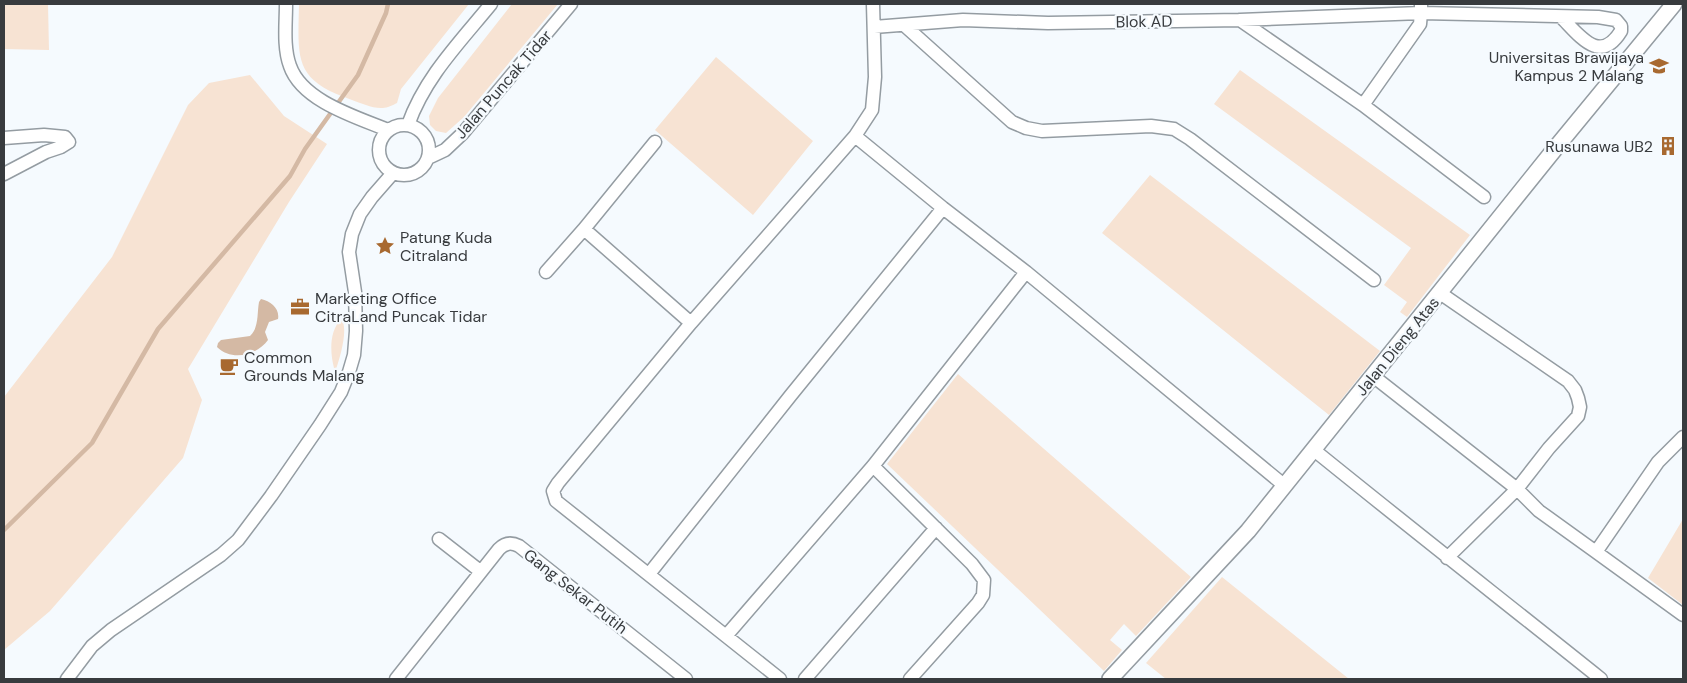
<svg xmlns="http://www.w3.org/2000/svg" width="1687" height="683" font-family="'DM Sans',sans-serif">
<rect width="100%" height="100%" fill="#f5fafe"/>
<path fill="#f7e3d3" d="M4,4h44l1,46 -45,-1z
M299,4h170l-68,85 -4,14c-4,2 -10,5 -14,5 -10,1 -22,-5 -31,-8 -59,-20 -54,-41 -53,-96z
M512,4h46l-94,113 -18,16 -10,-2 -6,-6 -1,-9 9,-18z
M716,57l97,84 -60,74 -98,-85z
M1240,70l230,165 -63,82 -7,-5 7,-10 -23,-17 27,-37 -197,-144z
M250,75l34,41 43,28 -38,58 -101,167 14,31 -19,58 -133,153 -46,39v-253l108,-140 76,-152 21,-22z
M1150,175l230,176 -51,64 -227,-182z
M341,319c8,8 -1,39 -5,50l-2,-1c-4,-16 -5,-36 7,-49z
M958,374l233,203 -55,59 -12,-12 -14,16 12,10 -18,21 -217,-207z
M1683,519v86l-35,-27z
M1222,577l127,102h-183l-20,-16z"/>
<path fill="#d4b9a4" d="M261,299c10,2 19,10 17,20l-9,3 -4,10 3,8c-11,15 -36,22 -51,7l1,-4 3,-3 29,-4c9,-8 7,-23 9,-34z"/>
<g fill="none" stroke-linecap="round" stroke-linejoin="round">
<path stroke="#d4b9a4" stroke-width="4.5" d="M4,530l88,-87 66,-114 132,-153 15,-27 53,-74 28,-62 2,-9"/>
<g stroke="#949ca2" stroke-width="15">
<path id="minor" d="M286,4c0,20 -3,43 4,62 12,35 66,51 98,64
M873,4l2,73 -3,33 -17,26 88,72 83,64
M1240,20l123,85 121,92
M904,25l108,97 14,6 16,3 109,-5 23,3 16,10 184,141
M874,27l89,-7 85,3 192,-3 181,-7v-9
M1363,105l57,-81 1,-11 177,4 18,3 5,6v5c-21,34 -41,5 -60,-14
M379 150a25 25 0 1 1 50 0a25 25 0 1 1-50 0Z
M408,125c17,-48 52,-83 83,-121
M4,138l40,-3 21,2 4,5 -8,5 -15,5 -42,22
M428,158l17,-8 18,-17 108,-129
M584,229l107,94
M546,272l38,-43 71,-87
M1440,293l128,88 7,9 3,8 2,9 -2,9 -29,32 -32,41 -70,69
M1373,376l144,113 22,22 57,41 62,-90 25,-25
M1314,450c95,77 192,153 287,229
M873,466l99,98 12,16 -1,15 -5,8 -68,76
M439,539l41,32
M1596,552l87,63
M649,574l142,-179 152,-187
M726,636l147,-170 153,-194 259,214
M67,679l25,-33 19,-16 110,-75 17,-15 33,-44 49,-71 21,-33 8,-20 5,-17 2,-24 -1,-39 -6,-40 3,-18 8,-20 12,-17 21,-24
M396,679l103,-130c6,-6 12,-7 20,-3l167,133
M780,679l-224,-178 -3,-10 5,-8 133,-160 164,-187
M805,679l131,-151"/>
</g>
<g stroke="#949ca2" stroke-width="18">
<path id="tertiary" d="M1110,679l138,-148 310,-386 116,-141"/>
</g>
<use href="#minor" stroke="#fff" stroke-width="12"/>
<use href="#tertiary" stroke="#fff" stroke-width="15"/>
</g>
<defs>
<g id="university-bare" transform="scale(1.5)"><path d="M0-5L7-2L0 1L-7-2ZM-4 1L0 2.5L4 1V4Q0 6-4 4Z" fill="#a86930" stroke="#f5fafe" stroke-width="2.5" paint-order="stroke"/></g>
<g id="building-bare" transform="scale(1.5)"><path d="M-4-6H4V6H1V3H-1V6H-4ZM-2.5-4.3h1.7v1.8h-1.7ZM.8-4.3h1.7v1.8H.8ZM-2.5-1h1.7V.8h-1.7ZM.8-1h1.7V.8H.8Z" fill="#a86930" stroke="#f5fafe" stroke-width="2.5" paint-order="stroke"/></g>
<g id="sight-bare" transform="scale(1.5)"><path d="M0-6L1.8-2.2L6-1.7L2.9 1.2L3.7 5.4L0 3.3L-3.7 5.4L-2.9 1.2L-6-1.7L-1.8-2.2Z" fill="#a86930" stroke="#f5fafe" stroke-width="2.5" paint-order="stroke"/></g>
<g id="office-bare" transform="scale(1.5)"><path d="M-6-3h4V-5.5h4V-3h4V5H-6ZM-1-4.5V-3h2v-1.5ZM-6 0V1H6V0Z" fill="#a86930" stroke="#f5fafe" stroke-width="2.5" paint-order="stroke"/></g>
<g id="cafe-bare" transform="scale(1.5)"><path d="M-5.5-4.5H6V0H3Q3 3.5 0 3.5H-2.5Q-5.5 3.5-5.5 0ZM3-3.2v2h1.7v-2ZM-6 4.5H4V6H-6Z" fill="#a86930" stroke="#f5fafe" stroke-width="2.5" paint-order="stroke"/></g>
</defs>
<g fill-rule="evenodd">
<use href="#university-bare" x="1659" y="66"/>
<use href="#building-bare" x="1668" y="146"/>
<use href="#sight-bare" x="385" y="246"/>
<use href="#office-bare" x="300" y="307"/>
<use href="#cafe-bare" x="229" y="366"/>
</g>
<g text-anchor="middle" stroke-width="4.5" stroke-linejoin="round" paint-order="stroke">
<g font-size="16" fill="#383b3e" stroke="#f5fafe">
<text transform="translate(1144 21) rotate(-1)" y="6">Blok AD</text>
<text transform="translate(503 84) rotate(-49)" y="6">Jalan Puncak Tidar</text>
<text transform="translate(1397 346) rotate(-51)" y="6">Jalan Dieng Atas</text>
<text transform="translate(576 591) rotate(38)" y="6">Gang Sekar Putih</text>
</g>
<g font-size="16" fill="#383b3e" stroke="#f5fafe" text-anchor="start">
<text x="1644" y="63" text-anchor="end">Universitas Brawijaya<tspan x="1644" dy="18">Kampus 2 Malang</tspan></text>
<text x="1653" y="152" text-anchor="end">Rusunawa UB2</text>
<text x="400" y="243">Patung Kuda<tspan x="400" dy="18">Citraland</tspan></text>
<text x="315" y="304">Marketing Office<tspan x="315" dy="18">CitraLand Puncak Tidar</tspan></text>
<text x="244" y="363">Common<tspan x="244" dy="18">Grounds Malang</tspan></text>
</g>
</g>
<rect width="1687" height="683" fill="none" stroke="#383b3e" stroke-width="10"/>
</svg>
